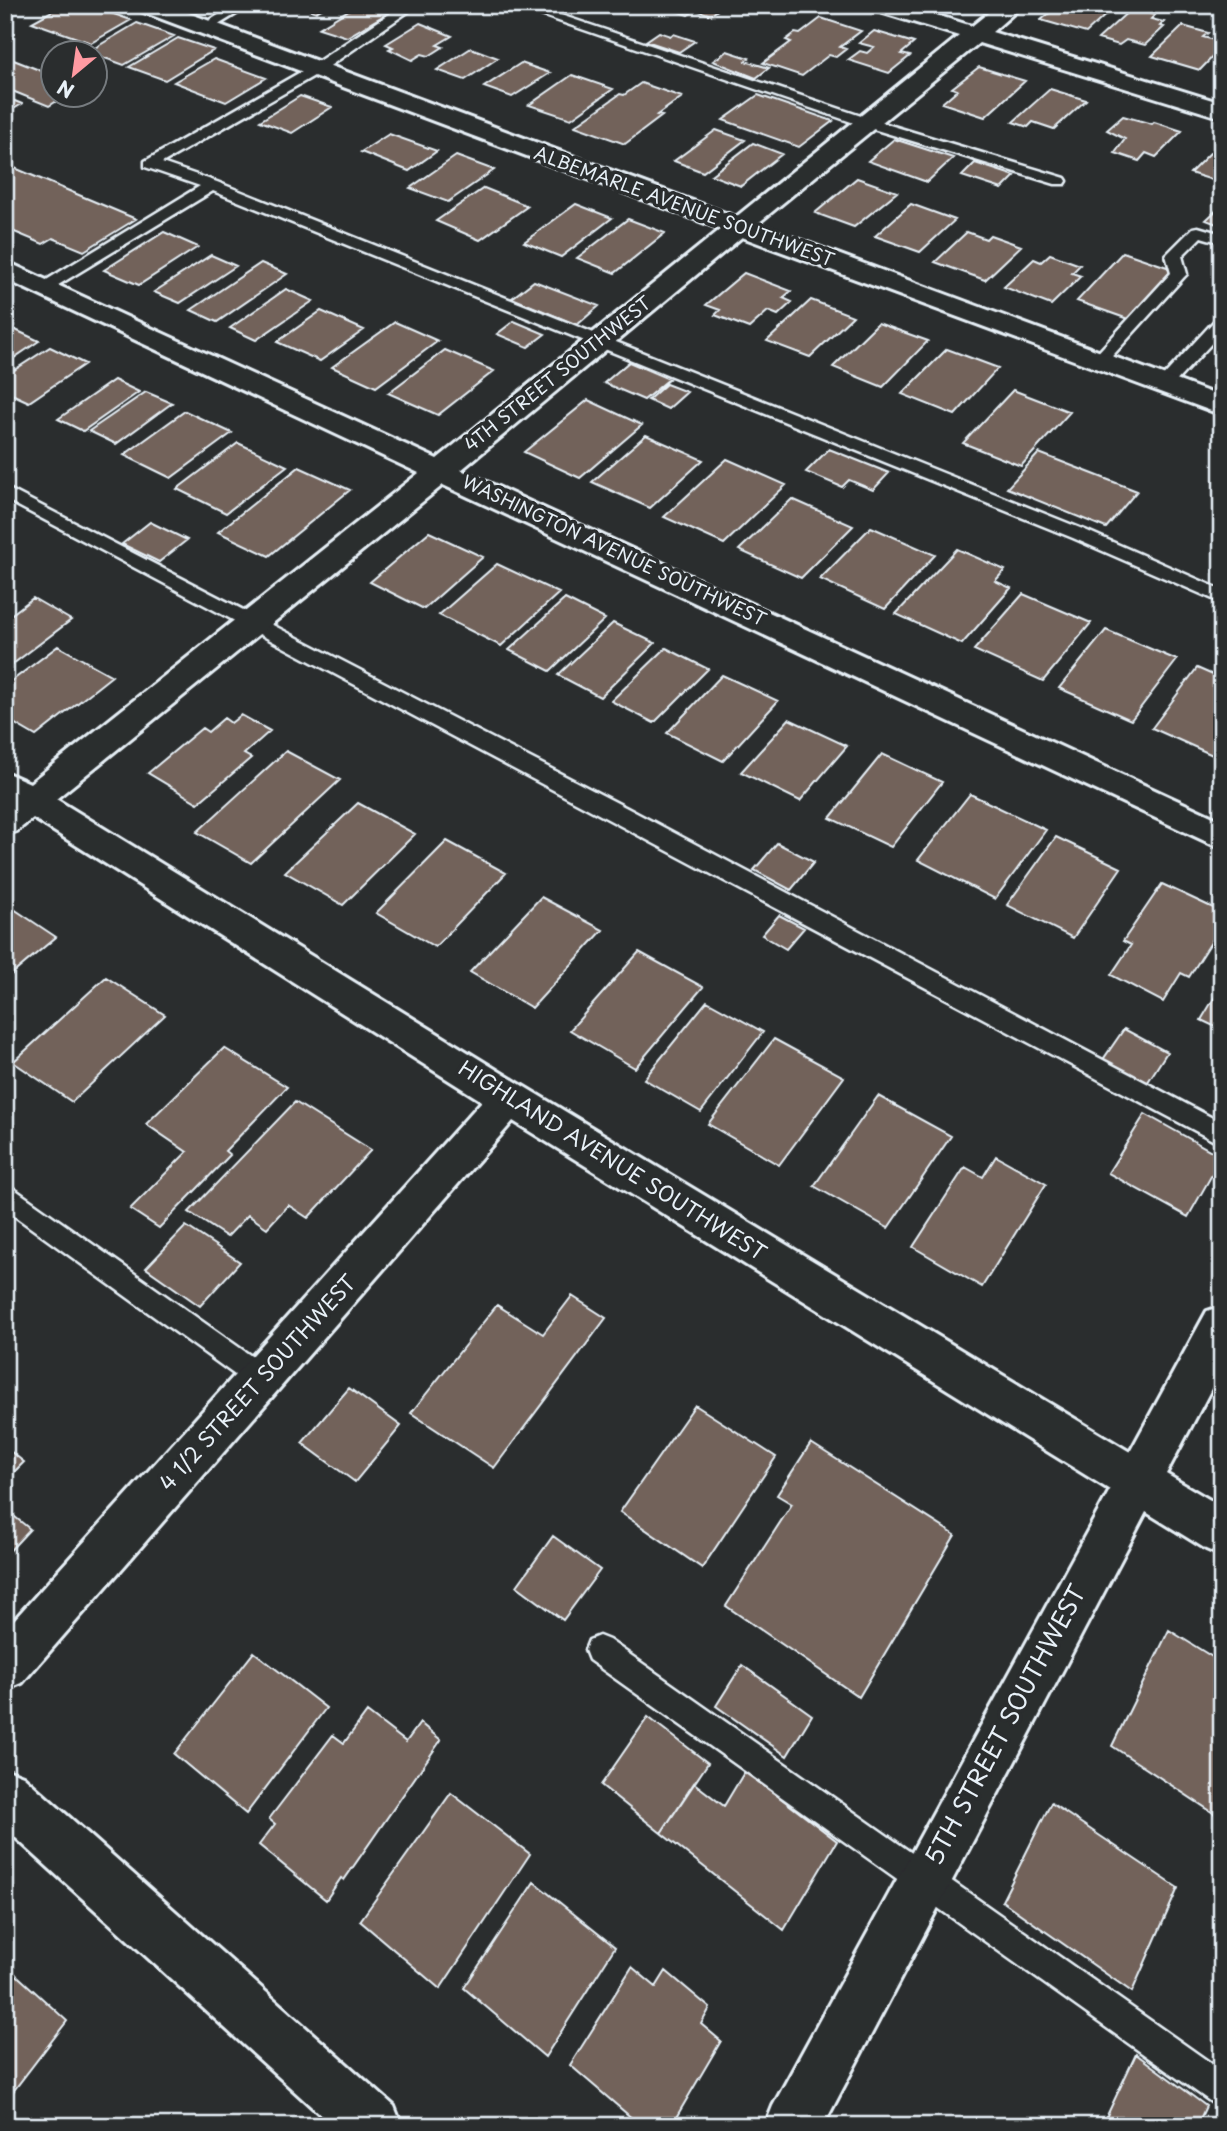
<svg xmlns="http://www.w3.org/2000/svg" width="1227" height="2131" font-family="'Playpen Sans',sans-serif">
<rect width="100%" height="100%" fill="#2a2d2e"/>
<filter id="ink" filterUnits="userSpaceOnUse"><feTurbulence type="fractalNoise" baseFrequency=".0143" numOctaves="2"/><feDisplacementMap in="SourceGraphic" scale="14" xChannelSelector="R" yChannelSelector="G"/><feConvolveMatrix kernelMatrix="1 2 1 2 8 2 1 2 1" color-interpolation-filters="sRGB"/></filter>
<g filter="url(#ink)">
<path fill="#72625a" stroke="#e8f1f8" stroke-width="2" d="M63,5h25l43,15 -40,23 -59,-21z
M297,5h32l-13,7z
M357,5h18l16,6 -44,26 -28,-9z
M656,5h68l-13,10 -15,-5 -8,5z
M1059,5h49l-9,4 10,3 -23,21 -45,-13z
M1132,8l23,7 -4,4 13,3 -4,4 4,1 -19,18 -19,-5 -7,5 -21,-6z
M821,18l40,13 -21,16 6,2 -10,8 -7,-2 -27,21 -39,-13 28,-21 -5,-2 9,-7 5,1z
M137,23l37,13 -50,29 -36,-13z
M420,23l32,13 -15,9 6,2 -14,9 -7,-2 -10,6 -23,-11 4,-2 -7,-3z
M1183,26l25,7 -5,4 19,5v5l-22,23 -48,-14z
M874,31l40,12 -13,11 9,2 -21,17 -41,-13 12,-9 7,2 7,-6 -15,-4z
M659,32l12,4 2,-2 22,7 -16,11 -33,-11z
M178,38l36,12 -49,30 -36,-13z
M471,48l27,10 -33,22 -28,-10z
M727,51l22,7 -4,3 24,7 -13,10 -43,-17z
M11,59l41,16v19h16l-19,12 -44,-18v-26z
M214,59l52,19 -40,24 -52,-20z
M521,63l29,10 -38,24 -28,-10z
M979,67l46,14 -40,36 -43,-14 15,-13 -5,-2z
M572,75l41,14 -42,30 -42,-14z
M641,83l41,14 -25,18 5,1 -37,28 -50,-18 45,-32 4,1z
M1050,89l36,11 -32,29 -21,-7 -5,5 -15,-5z
M758,95l75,26 -34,26 -76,-27z
M300,96l32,11 -40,26 -32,-12z
M5,97l17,7 -17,10z
M1123,116l29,8 2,-2 28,9 -26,26 -10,-4 -7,8 -24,-8 10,-14 -18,-9z
M716,130l29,10 -42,32 -29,-11z
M389,134l48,17 -28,20 -48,-19z
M894,139l59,19 -26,24 -59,-21z
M753,143l29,11 -41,32 -30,-11z
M1216,147l6,2v34l-32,-10z
M456,156l38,14 -46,32 -38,-14z
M975,163l40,13 -13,13 -40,-13z
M5,164l131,55 -52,32 -31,-13 -10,6 -38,-16z
M857,178l40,14 -43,35 -39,-14z
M484,188l44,18 -48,34 -44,-19z
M576,204l36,14 -51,39 -37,-15z
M911,204l44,16 -35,32 -45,-16z
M1222,205v21l-16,-6z
M628,219l37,14 -50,40 -38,-15z
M164,232l34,15 -59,38 -35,-15z
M967,232l19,7 4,-4 31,11 -36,34 -50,-18z
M1123,252l50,17 -45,50 -51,-18z
M1050,254l30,11 -8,8 9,3 -30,29 -47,-18 30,-28 7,3z
M211,255l25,11 -56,37 -26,-11z
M261,263l26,11 -70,48 -26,-12z
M744,273l47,18 -8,7 9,4 -14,13 -10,-4 -19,17 -34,-13 5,-5 -14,-5z
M534,281l65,25 -22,19 -65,-27z
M286,289l27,12 -57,39 -26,-12z
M811,300l42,16 -43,41 -43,-16z
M321,311l43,19 -44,31 -43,-19z
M514,321l31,13 -17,13 -31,-13z
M395,322l43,19 -62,46 -44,-20z
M878,323l50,18 -45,46 -50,-20z
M5,325l34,16 -34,23z
M50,347l35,17 -56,38 -24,-11v-15z
M947,349l51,19 -43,47 -53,-21z
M445,350l49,21 -56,44 -50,-22z
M629,362l40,17 -25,21 -40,-17z
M114,380l25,12 -56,39 -25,-12z
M666,384l21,8 -19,17 -20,-9z
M1013,390l57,22 -49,54 -58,-23z
M146,392l26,11 -56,41 -27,-13z
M588,400l54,25 -62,53 -56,-26z
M185,411l47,22 -61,45 -47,-23z
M646,435l57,25 -53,48 -58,-26z
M238,443l49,23 -61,47 -49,-24z
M829,449l60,24 -16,17 -24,-10 -7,7 -36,-15z
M1039,453l98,38 -31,37 -99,-40z
M727,459l59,26 -62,59 -60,-27z
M299,467l51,23 -81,66 -51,-24z
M792,499l61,27 -52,52 -62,-28z
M150,522l37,18 -28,22 -37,-18z
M871,527l64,28 -50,54 -65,-30z
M429,532l54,25 -59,52 -54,-27z
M957,549l48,21 -10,11 16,7 -49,56 -66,-30z
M497,564l62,29 -58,53 -62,-31z
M1023,594l68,29 -48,58 -69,-31z
M33,598l38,22 -66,50v-55l3,2z
M565,599l40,20 -55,52 -41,-21z
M613,623l42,20 -55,54 -42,-22z
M1106,630l71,30 -46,60 -72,-32z
M58,646l54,30 -76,60 -31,-18v-32z
M666,648l42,21 -54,54 -43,-22z
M1197,668l25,11v71l-5,7 -65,-29z
M722,675l56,26 -55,60 -56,-28z
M241,715l29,16 -26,23 7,4 -53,45 -50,-30 54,-45 6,4 16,-14 7,5z
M789,719l58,27 -47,55 -59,-29z
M286,751l54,29 -89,83 -54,-31z
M882,754l60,28 -51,65 -61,-29z
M970,794l76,36 -51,69 -77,-39z
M358,803l57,31 -72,71 -58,-33z
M1056,837l65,31 -48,70 -66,-33z
M447,841l59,32 -71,74 -59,-34z
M777,843l37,19 -23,28 -37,-20z
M1162,884l60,28v13l-33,52 -8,-4 -18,29 -52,-27 20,-30 -8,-4z
M541,897l62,33 -71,78 -62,-36z
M5,903l51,34 -51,43z
M779,915l25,13 -18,21 -24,-14z
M639,952l64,35 -68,81 -65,-38z
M106,977l59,38 -93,87 -59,-40z
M1222,985v45l-21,-10z
M707,1001l56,31 -62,80 -57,-33z
M1124,1029l43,23 -21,33 -44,-24z
M774,1039l70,38 -65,88 -71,-41z
M224,1048l63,39 -62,64 5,4 -71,73 -29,-19 57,-57 -41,-28z
M878,1096l73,40 -63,92 -74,-42z
M295,1102l76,48 -63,68 -20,-13 -21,23 -19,-13 -21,22 -38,-25z
M1145,1114l77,43 -34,60 -80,-44z
M996,1156l50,28 -64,103 -69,-40 52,-80 18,10z
M186,1226l54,36 -40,44 -54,-38z
M572,1296l34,22 -112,150 -83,-55 86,-108 46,29z
M349,1388l52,38 -46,56 -53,-39z
M695,1405l81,52 -74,111 -82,-56z
M811,1443l144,92 -96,162 -133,-91 66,-102 -15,-9z
M5,1447l19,15 -19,19z
M5,1509l25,20 -25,27z
M553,1536l47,34 -37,50 -46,-34z
M1169,1630l53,33v145l-4,8 -106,-70z
M254,1652l72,56 -80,106 -72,-60z
M742,1665l70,50 -25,41 -71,-50z
M367,1712l39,30 14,-19 21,17 -97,140 -3,-2 -15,22 -67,-55 16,-21 -6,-5 64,-84 11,8z
M648,1717l60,46 -47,70 -60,-48z
M745,1771l92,70 -53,89 -123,-97 33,-50 30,23z
M451,1793l79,61 -90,135 -80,-68z
M1051,1803l127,85 -46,104 -130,-91z
M534,1882l81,65 -70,110 -81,-69z
M632,1967l24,20 10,-16 44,37 -9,16 20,17 -50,85h-30l-71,-61z
M10,1969l57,52 -62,81v-127z
M1136,2054l70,52 -9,20h-95z"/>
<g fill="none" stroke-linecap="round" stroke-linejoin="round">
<g stroke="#e8f1f8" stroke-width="5">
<path id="lane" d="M235,5h16l-41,25h-10l-1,-3z
M403,5h15l-97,67 -159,91 55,19 868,348 137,60v13l-149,-65 -860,-347 -163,99h-10l-3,-3 3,-3 160,-98 -55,-19v-6l166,-95z
M512,5h19l342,115 192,58 2,3 -2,3h-10l-192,-58z
M1198,227l24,7v9l-21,-6 -19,19 5,18 -3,3 -79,87h-12l-2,-3 2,-3 78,-85 -5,-18 27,-27z
M1222,317v15l-52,56h-12l-2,-3 2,-3 58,-63z
M5,487l622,321 595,315v22l-1217,-646z
M5,1185l8,3 258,182 4,9 -4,9 -9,3 -9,-3 -248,-179z
M599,1636l10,4 613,431v36l-11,-5 -622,-442 -4,-10 4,-10z"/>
</g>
<g stroke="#e8f1f8" stroke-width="6">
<path id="street" d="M135,5h32l569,212 223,-181 -86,-26 -3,-5h34l68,21 26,-21h25l-31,27 230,71v15l-243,-75 -222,181 465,173v18l-480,-178 -281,233 761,351v28l-779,-364 -387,314 467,287 607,366 77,-141 15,-5v62l-56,106 56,33v49l-16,-7 -60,-37 -323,614h-58l8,-20 337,-616 -597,-369 -491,562 -17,7v-60l477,-529 -449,-283 -16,13 -12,4v-63l25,11 389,-310 -414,-194v-18l432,198 284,-230 -583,-219z
M5,1769l18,7 371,330 8,20h-69l-328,-298z"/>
</g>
<use href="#lane" fill="#2a2d2e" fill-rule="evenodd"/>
<use href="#street" fill="#2a2d2e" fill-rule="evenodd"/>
</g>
</g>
<g text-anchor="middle" stroke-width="7" stroke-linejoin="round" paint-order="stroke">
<g font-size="18" fill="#e8f1f8" stroke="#2a2d2e">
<text transform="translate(684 207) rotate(20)" y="6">ALBEMARLE AVENUE SOUTHWEST</text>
<text transform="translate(558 374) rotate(-39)" y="6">4TH STREET SOUTHWEST</text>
<text transform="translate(614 551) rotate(25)" y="6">WASHINGTON AVENUE SOUTHWEST</text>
</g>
<g font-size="21" fill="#e8f1f8" stroke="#2a2d2e">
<text transform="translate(612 1161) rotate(32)" y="7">HIGHLAND AVENUE SOUTHWEST</text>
<text transform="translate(258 1383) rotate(-48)" y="7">4 1/2 STREET SOUTHWEST</text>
</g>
<g font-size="24" fill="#e8f1f8" stroke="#2a2d2e">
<text transform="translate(1006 1725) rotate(-62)" y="8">5TH STREET SOUTHWEST</text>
</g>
</g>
<rect width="1227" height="2131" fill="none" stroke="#2a2d2e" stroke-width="28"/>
<rect x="14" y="14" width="1199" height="2103" fill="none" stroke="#e8f1f8" stroke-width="2.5" filter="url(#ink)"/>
<g transform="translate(74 74) rotate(209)"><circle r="33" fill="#2a2d2e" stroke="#767b7f" stroke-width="2"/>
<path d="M0-5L12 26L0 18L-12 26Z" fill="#ff9aa2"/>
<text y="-10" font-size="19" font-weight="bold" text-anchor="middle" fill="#e8f1f8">N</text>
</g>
</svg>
